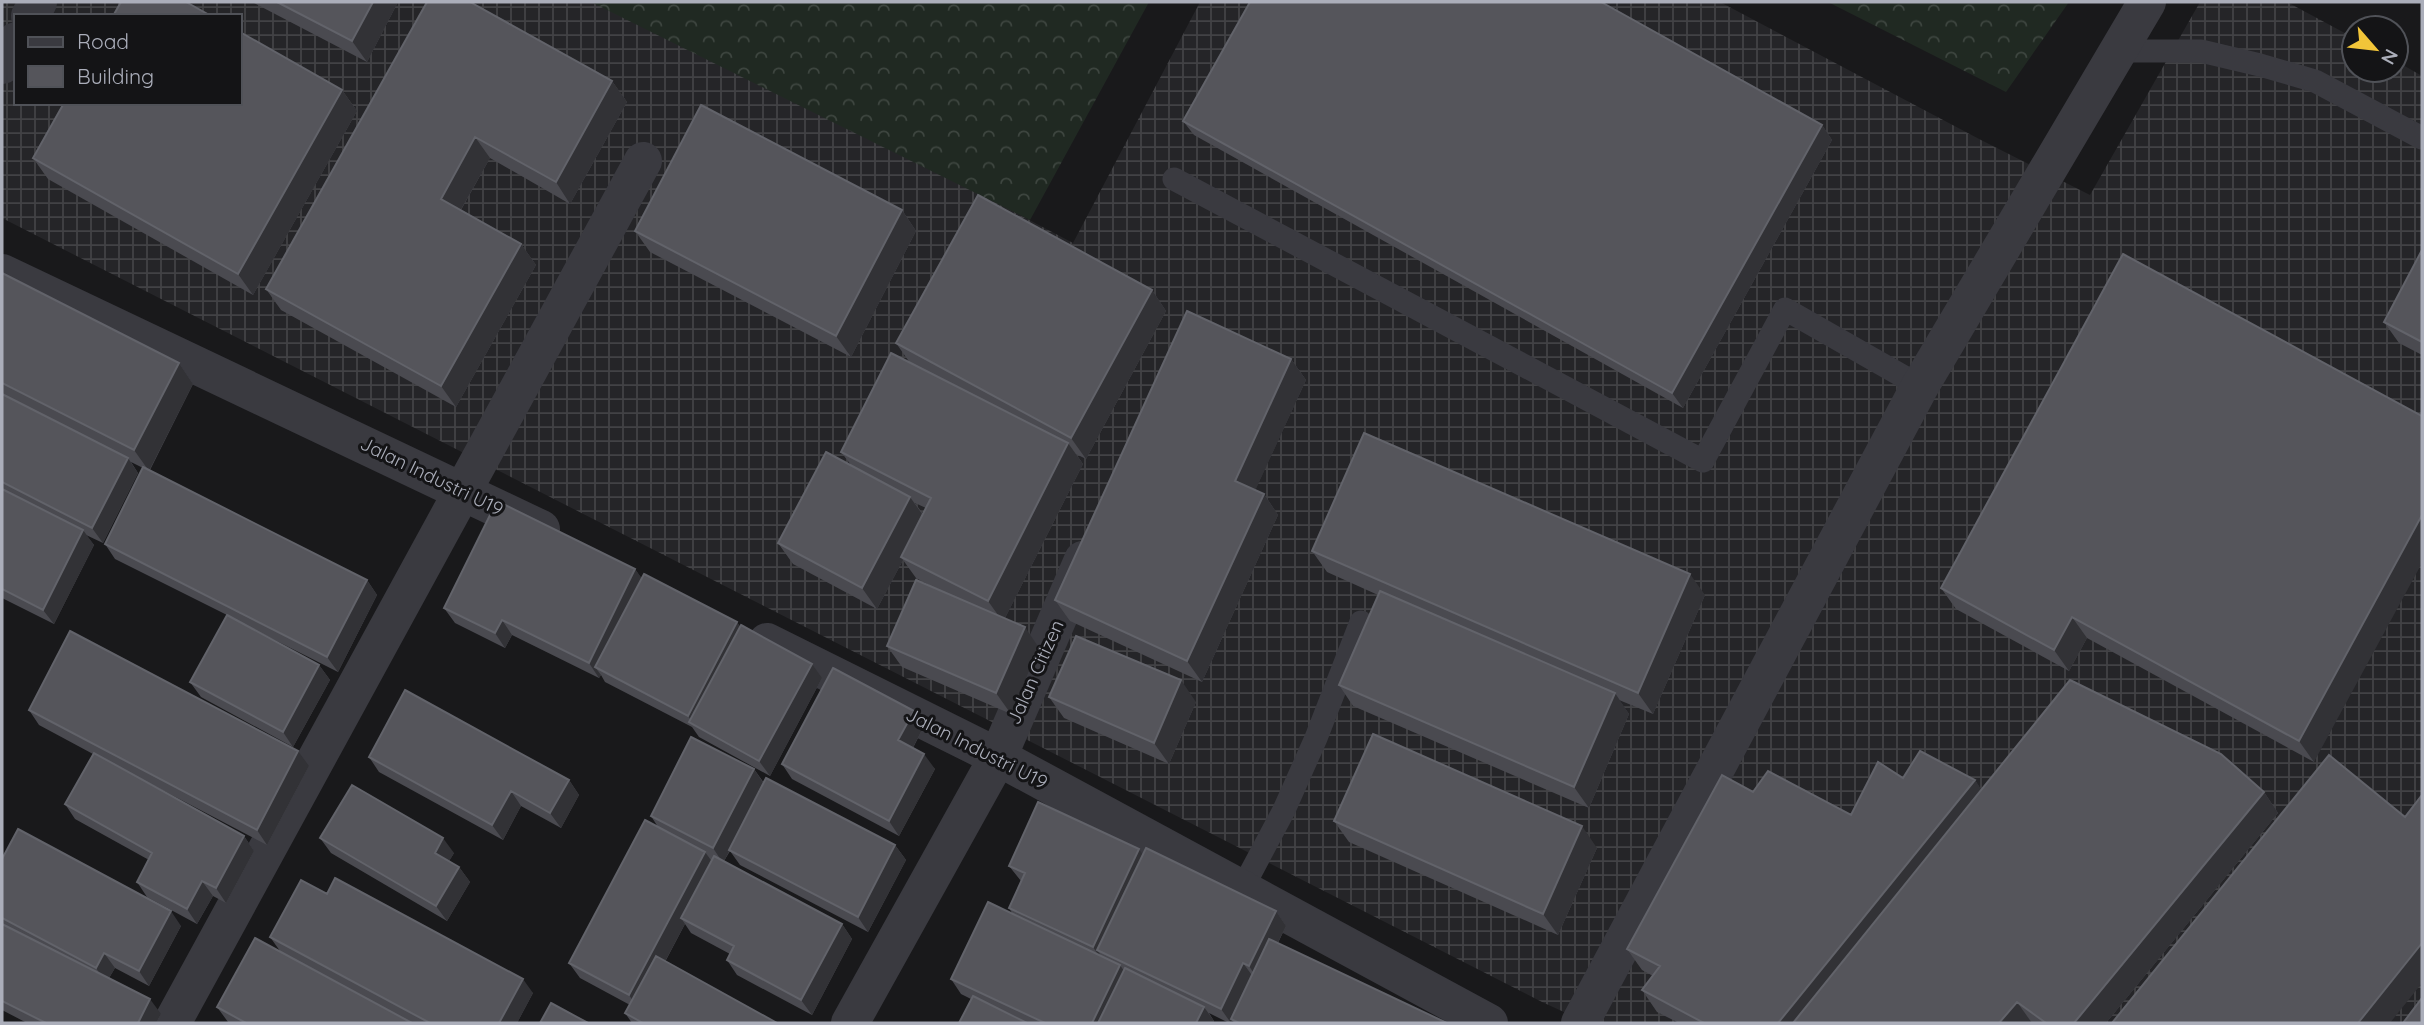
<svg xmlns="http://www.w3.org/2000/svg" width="2424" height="1025" font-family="Quicksand,sans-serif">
<defs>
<pattern id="industrial-grid" width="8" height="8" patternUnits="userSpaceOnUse" patternTransform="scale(1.75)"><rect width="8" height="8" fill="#252528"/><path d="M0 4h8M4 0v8" fill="none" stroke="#424245"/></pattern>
<pattern id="forest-crowns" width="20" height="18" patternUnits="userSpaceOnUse" patternTransform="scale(1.75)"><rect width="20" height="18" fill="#202922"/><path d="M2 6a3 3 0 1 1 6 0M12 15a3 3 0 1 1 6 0" fill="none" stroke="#3e4640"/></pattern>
</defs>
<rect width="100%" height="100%" fill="#19191b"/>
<path fill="url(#industrial-grid)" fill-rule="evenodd" d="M2,2h660l-10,19 421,222 127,-241h520l261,138 109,55 110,-193h87l67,36v32h42v-9l26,15v947h-834l-46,-21 -1540,-784zM16,16h224v87h-224z"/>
<path fill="url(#forest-crowns)" d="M591,2h558l-119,218z
M1828,2h241l-63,90z"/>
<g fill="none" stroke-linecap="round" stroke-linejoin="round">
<path stroke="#3a3a40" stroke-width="23" d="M2118,51h83l59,14 55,16 107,57
M1174,179l529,282 82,-152 135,77
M1242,889l42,-79 32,-72 45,-116"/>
<path stroke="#3a3a40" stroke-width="38" d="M30,16l8,-14
M2,65l14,-24
M2,273l539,256
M767,642l231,115 491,266
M172,1023l471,-862
M850,1023l148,-266 85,-197
M1580,1023l340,-637 227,-384"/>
</g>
<path fill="#4a4a50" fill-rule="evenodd" d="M252,2h146l-31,60z
M427,2l185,79 15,21 -57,102 -80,-46 -29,52 60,34 15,21 -80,142 -175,-97 -15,-21z
M342,90l15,21 -104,184 -205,-116 -15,-21z
M1183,121l639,4 10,15 -149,268 -489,-273z
M902,210l14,21 -65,126 -201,-105 -15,-21z
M2422,250v105l-23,-12 -15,-21z
M2,273l177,90 14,21 -43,86 217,110 10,15 -39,77 -101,-51 82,44 11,15 -37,67 -92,-50 -11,-15 37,-67 -112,-56 -10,-15 38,-76 -12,-6 7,11 -35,70 -17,-8 8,10 -40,79 -52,-26z
M1152,290l14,21 -80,148 -10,-5 7,10 -78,154 34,30 -28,66 -109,-47 -15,-21 42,-61 -13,-7 -13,-18 -26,49 -84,-45 -15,-21 73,-78 -10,-13 69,-89 -14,-20zM915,503l11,5 -3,6z
M1291,359l15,21 -51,110 9,4 14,21 -76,167 -132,-61 -15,-21z
M2422,416l-108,346 -227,-124 -18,33 -113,-62 -15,-21z
M1312,551l393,44 -52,119 -34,-14 10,14 -40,94 -236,-102 -14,-21 39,-90 -51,-23z
M635,569l6,9 96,44 3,5 82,51 -52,98 -71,-39 -7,-10 -87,-45 -4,-7 -2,3 -87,-43 -7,13 -50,-25 -11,-15z
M1049,697l147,5 -27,62 -105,-46z
M29,710l280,56 -42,79 -160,-84 137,75 10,15 -28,52 -13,-7 -16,28 -50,-27 -10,-15 12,-22 -74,-41 -10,-15 28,-50 -54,-29z
M914,711l10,15 -11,22 22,21 -36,67 -107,-57 -10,-15z
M369,757l200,23 10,15 -18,33 -40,-22 -18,34 -124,-68z
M754,769l10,14 131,62 11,15 -38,72 -128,-67 -10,-14 -6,10 118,63 10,15 -40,76 -75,-40 -10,-15 3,-6 -39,-21 -6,-9 -20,38 112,61h-145l-7,-10 5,-8 -50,-27 -11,-15 89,-136 -7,-11z
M1903,778l72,2 6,10 283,2 14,21 -172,210h-427l-22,-11 -15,-22 11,-14 -11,-6 -15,-21 224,-134z
M1334,821l263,27 -39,87 -209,-93z
M320,838l134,15 -5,8 10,6 11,15 -23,39 -116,-68z
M1143,855l133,56 10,15 -8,17 169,80h-213l-1,-1 -1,1h-3l-20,-10 5,8v2h-255l12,-24 -10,-5 -10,-15 61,-66 -3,-5 12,-27 -12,-15z
M2,859l179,67 -32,60 -34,-18 -6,10 52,36 -5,9h-129l-25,-13z
M327,894l206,99 -16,30h-287l-2,-1 -11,-15 63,-56 -10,-14z"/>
<path fill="#323236" d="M373,2h25l-31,60 -15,-21z
M612,81l15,21 -57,102 -14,-22z
M342,90l15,21 -104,184 -15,-21z
M1822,125l10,15 -149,268 -11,-15z
M475,137l15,21 -35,62 -14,-21z
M902,210l14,21 -65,126 -15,-21z
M521,244l15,21 -80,142 -15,-21z
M1152,290l14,21 -80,148 -15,-21z
M1291,359l15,21 -56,122 -15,-21z
M179,363l14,21 -44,87 -15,-21z
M1068,443l15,21 -80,158 -15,-21z
M128,458l10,15 -35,70 -11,-15z
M1264,494l14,21 -76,167 -15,-21z
M910,497l15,21 -24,39 2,3 -26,49 -15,-21z
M2422,515v48l-108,199 -15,-21z
M83,530l11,15 -40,79 -11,-14z
M635,569l11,15 -51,83 6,8 -2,3 -10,-15z
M1690,574l15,21 -52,119 -15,-21z
M367,580l10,15 -39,77 -11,-15z
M2072,617l15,21 -18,33 -15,-21z
M502,620l10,15 -7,13 -10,-15z
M737,622l10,15 -52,89 -7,-10z
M1025,627l14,21 -28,66 -15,-21z
M812,664l10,14 -52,98 -11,-15z
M319,665l11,15 -37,67 -10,-15z
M1181,680l15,22 -27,62 -15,-21z
M1615,693l14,21 -40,94 -15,-21z
M914,711l10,15 -15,29 -11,-15z
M298,751l11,15 -42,79 -10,-15z
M924,754l11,15 -36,67 -10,-15z
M754,769l10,15 -41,79 -10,-15z
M569,780l10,15 -18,33 -11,-15z
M1975,780l14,21 -179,222h-32z
M511,791l10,15 -18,34 -11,-15z
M2264,792l14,21 -172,210h-32z
M1582,826l15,22 -39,87 -15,-21z
M244,836l10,15 -28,52 -10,-15z
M443,838l11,15 -9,15 -10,-15z
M895,845l11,15 -38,72 -10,-15z
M1139,849l10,15 -52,86 7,10 -1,2 -10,-15z
M705,852l11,15 -35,51 4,6 -46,86 -10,-15z
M459,867l11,15 -23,39 -11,-15z
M202,881l11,15 -16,28 -10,-15z
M171,911l10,15 -32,60 -10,-15z
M1276,911l10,15 -27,55 -10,-15z
M842,924l10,15 -40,76 -11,-15z
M2422,943v40l-32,40h-32z
M104,953l11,15 -9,15 -10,-15z
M1243,963l11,15 -23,41 2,3 -2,1 -10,-14z
M1120,965l10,15 -21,43h-17z
M523,979l10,14 -16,30h-18z
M150,999l11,15 -5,9h-18z
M2017,1002l15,21h-33z
M1204,1007l10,14v2h-18z"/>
<path fill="#55555b" stroke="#62636a" stroke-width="2" d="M121,2h65l25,14h-98z
M277,2h96l-21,39z
M427,2h43l142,79 -56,101 -81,-45 -34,62 80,45 -80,142 -175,-97z
M1250,2h351l221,123 -150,268 -489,-272z
M240,32l102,58 -104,184 -205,-116 31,-55h176z
M701,105l201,105 -66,126 -201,-105z
M978,195l174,95 -81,148 -175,-95z
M2422,250v92l-38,-20z
M2123,254l299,162v99l-123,226 -227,-124 -18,33 -113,-62z
M2,273l177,90 -45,87 -132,-67z
M1187,311l104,48 -56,122 29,13 -77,167 -132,-61z
M891,353l177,90 -80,158 -87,-44 30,-59 -90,-46z
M2,394l126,64 -36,70 -90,-46z
M1364,433l326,141 -52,119 -326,-142z
M826,452l84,45 -48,91 -84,-45z
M143,467l224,113 -40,77 -222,-113z
M2,489l81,41 -40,80 -41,-21z
M497,501l138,68 -46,94 -87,-43 -7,13 -51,-25z
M644,574l93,48 -49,94 -93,-49z
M916,580l109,47 -29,66 -109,-47z
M1380,591l235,102 -41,94 -235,-102z
M227,615l92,50 -36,67 -93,-50z
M741,625l71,39 -53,97 -70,-39z
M70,631l228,120 -41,79 -228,-120z
M1076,636l105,44 -27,63 -105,-46z
M833,668l81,43 -16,29 26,14 -35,67 -107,-57z
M2070,680l151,74 43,38 -190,231h-28l-29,-21 -18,21h-206z
M405,690l164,90 -19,33 -39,-22 -19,34 -123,-68z
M1373,734l209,92 -39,88 -209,-93z
M691,737l63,32 -41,79 -62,-32z
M1920,751l55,29 -197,243h-74l-62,-33 18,-24 -33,-17 95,-174 31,17 15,-21 83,44 27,-53 25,16z
M94,753l150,83 -28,52 -14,-7 -15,28 -50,-27 15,-29 -87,-49z
M2329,755l76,62 17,-22v148l-64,80h-246z
M766,778l129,67 -37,72 -129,-67z
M352,785l91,53 -8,15 24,14 -23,39 -116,-68z
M1038,802l101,47 -46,98 -84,-39 16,-35 -16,-7z
M645,820l60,32 -76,143 -60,-32z
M18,829l153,82 -32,60 -35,-18 -8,15 -94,-50v-59z
M1146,848l130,63 -27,55 -6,-3 -22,46 -124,-59z
M714,856l128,68 -41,76 -74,-40 7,-14 -53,-28z
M335,878l188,101 -24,44h-69l-160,-86 31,-57 26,14z
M988,902l132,63 -28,58h-47l-94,-44z
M2,924l148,75 -12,24h-92l-44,-22z
M255,938l157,85h-166l-29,-16z
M1269,939l178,84h-208l-8,-4z
M656,956l121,67h-134l-18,-10z
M1125,968l79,39 -8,16h-98z
M973,996l54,27h-68z
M2422,998v25h-19z
M551,1003l37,20h-48z"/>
<g text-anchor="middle" stroke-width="6" stroke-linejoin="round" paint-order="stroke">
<g font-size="19" fill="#abaeba" stroke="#141416">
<text transform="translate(432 476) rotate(26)" y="7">Jalan Industri U19</text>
<text transform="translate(1035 672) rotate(-66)" y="7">Jalan Citizen</text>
<text transform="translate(977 748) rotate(27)" y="7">Jalan Industri U19</text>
</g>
</g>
<rect width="2424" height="1025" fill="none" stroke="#abaeba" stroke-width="7"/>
<rect x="14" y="14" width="228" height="91" fill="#141416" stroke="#505258" stroke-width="2"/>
<rect x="28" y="37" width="35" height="10" fill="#3a3a40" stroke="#505258" stroke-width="2"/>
<text x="77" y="49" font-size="21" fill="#abaeba">Road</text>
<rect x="28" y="66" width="35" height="21" fill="#55555b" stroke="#505258" stroke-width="2"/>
<text x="77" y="84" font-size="21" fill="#abaeba">Building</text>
<g transform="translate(2375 49) rotate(118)"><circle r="33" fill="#141416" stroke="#505258" stroke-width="2"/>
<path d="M0-5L12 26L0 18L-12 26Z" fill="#f2c539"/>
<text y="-10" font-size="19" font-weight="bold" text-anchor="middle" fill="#abaeba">N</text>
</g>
</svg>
